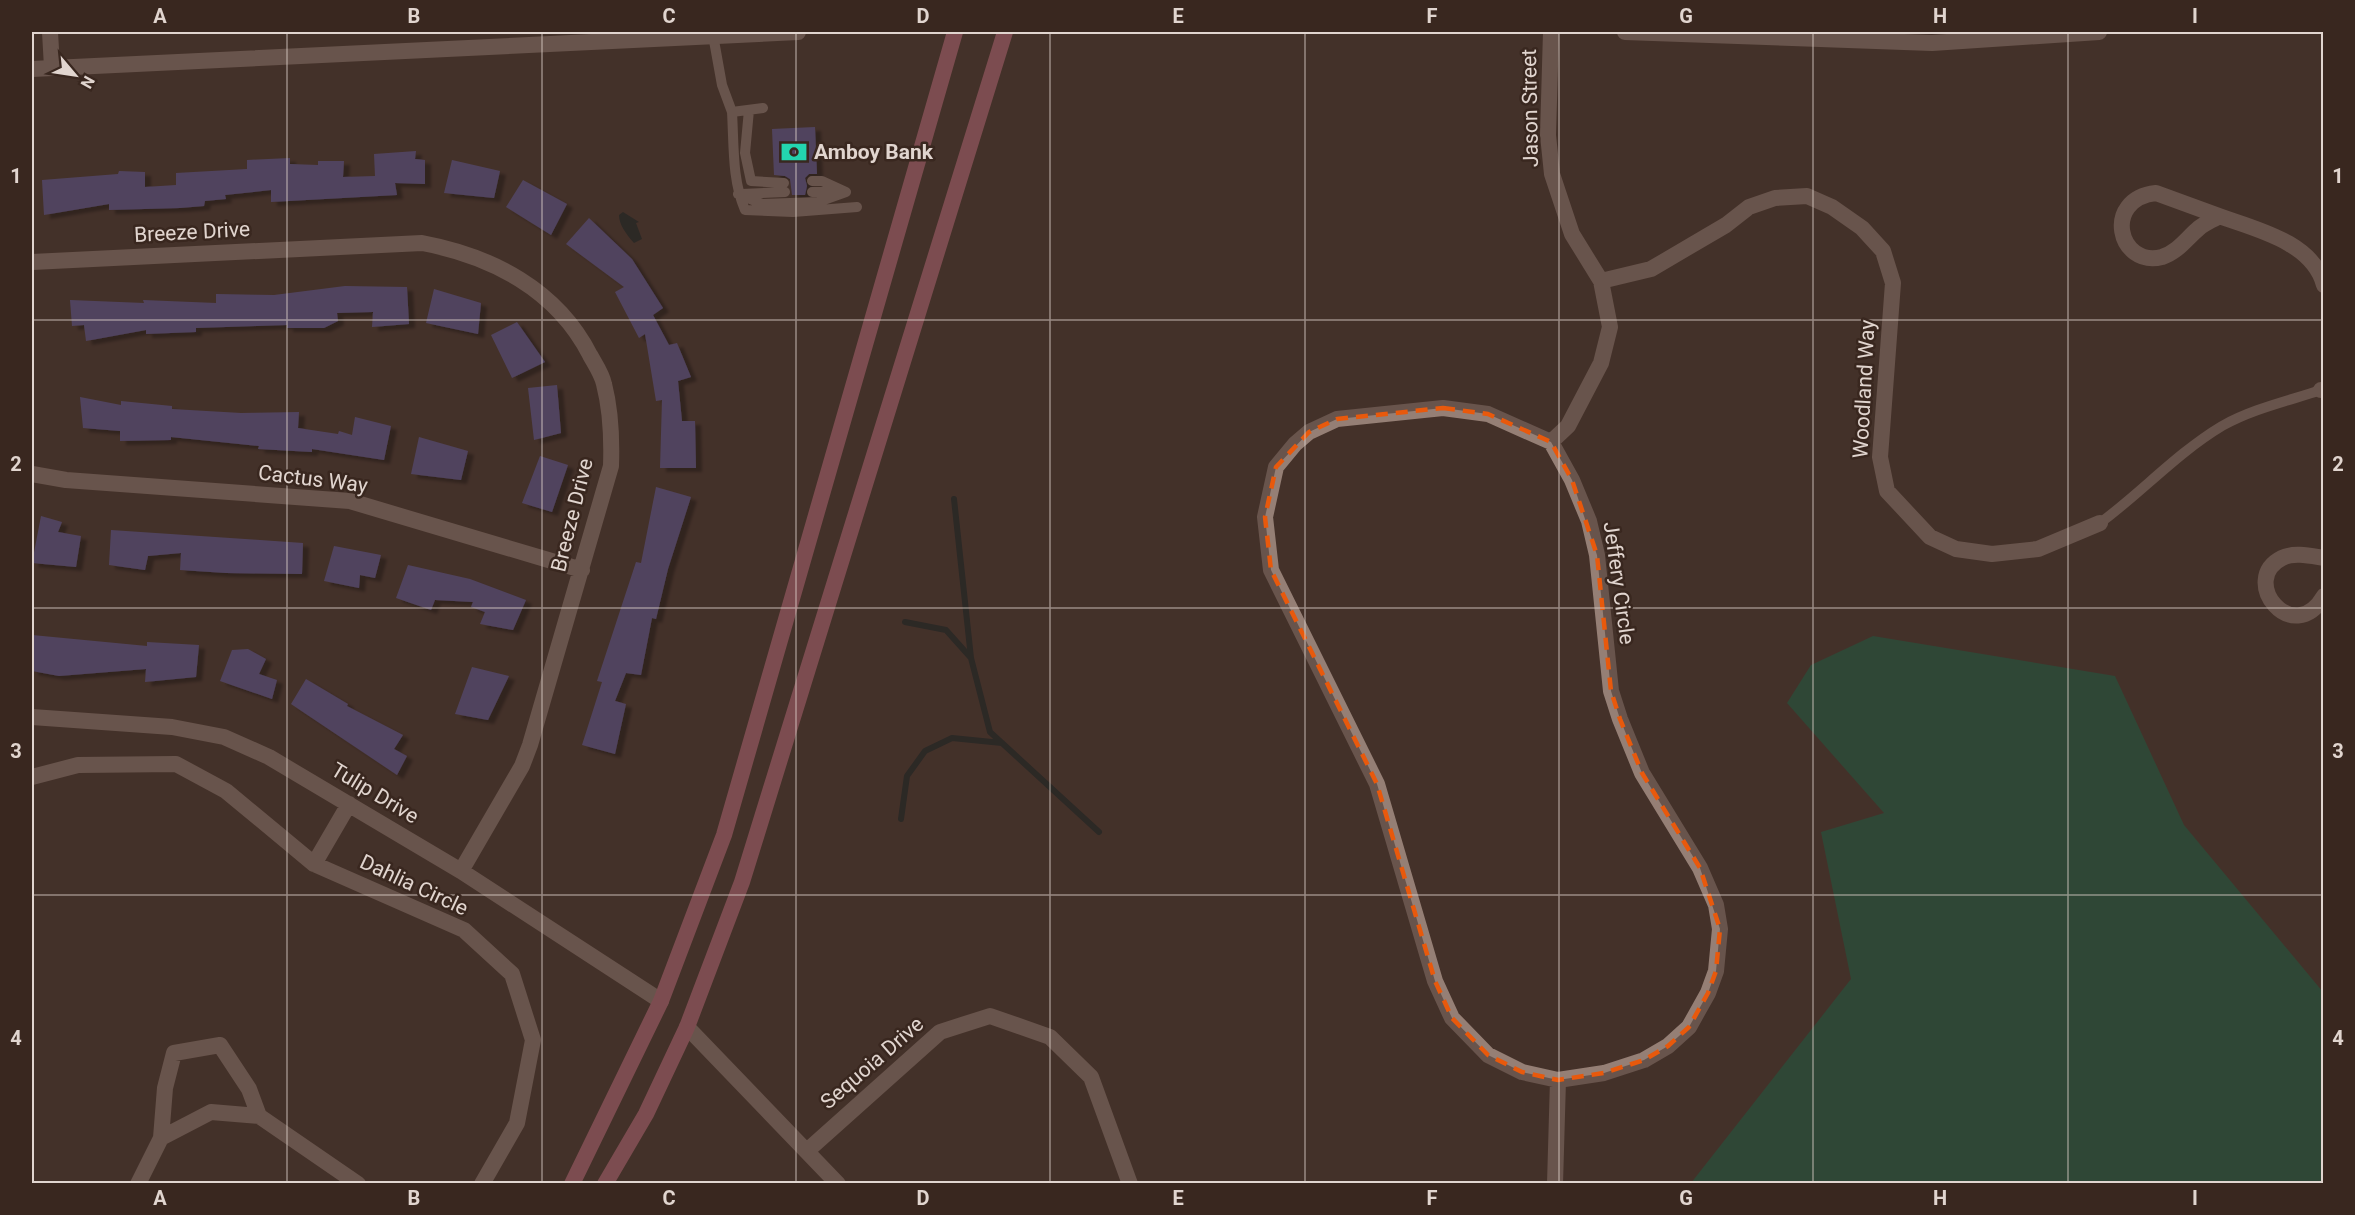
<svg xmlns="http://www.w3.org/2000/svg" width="2355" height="1215" font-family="Roboto,sans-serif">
<defs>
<filter id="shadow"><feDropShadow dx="6" dy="4" stdDeviation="1.5" flood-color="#0009"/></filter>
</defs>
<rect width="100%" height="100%" fill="#443129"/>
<path fill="#186245" d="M1873,636l242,40 69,149 139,167v191h-632l160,-204 -30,-147 63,-19 -97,-110 24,-38z"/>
<path fill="#101f21" d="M623,212l16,10 -3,1 6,16 -8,4c-7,-8 -15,-18 -15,-28z"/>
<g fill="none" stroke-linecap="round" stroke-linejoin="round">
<path stroke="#101f21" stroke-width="6" d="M954,499l17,159 19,74 109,100
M905,622l41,8 25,28
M901,819l6,-43 18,-25 27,-13 50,5"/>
</g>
<path fill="#605a9e" filter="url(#shadow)" d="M815,127l2,47h-8l-4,4 2,8 -2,9h-13l-2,-16 -5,-3 -11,-1 -2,-46z
M416,151l-1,8 10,1v24l-30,-1 2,12 -126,7v-12l-46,5 1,4 -21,2 -1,5 -24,2 -71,2v-6l-65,11 -2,-35 76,-6 1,-3 26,1v15l31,-2v-12l71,-4v-9l43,-2v6l28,1v-4h26l-1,16 32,-1 -1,-22z
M452,160l48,11 -6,27 -50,-5z
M523,180l44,24 -16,31 -45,-28z
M589,218l43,41 31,49 -10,7 16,30 8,-2 14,34 -13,4 4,40h13l1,47h-36l2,-68 -6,1 -11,-67 -6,4 -24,-46 9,-5 -58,-43z
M345,286l62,1 2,37 -37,3 1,-15 -36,1 1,8 -14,7h-37v-3l-91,3v4l-50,2v-4l-60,11 -2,-16 -12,1 -2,-26 74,3 -1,-3 73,3v-9l58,1z
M434,289l47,14 -3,31 -52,-11z
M517,322l28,40 -33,16 -21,-43z
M557,385l4,48 -27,7 -6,-52z
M80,397l41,8v-4l51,5v3l69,4 58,-1 -1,16 40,6 1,-3 13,4 3,-18 36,9 -7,34 -72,-11v3l-54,-3 1,-3 -88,-9v3l-51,1v-10l-37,-3z
M419,437l49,14 -7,29 -50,-6z
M540,456l28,9 -16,47 -30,-9z
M656,487l35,10 -23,72 -12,50 -4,-1 -11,57 -15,-2 -11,28 11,3 -11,50 -33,-9 20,-63 -5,-1 39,-119 5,1z
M41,516l21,6 -4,10 23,4 -5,31 -44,-4z
M111,530l192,13 -1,31 -76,-1 -46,-3 1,-17 -33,3 -3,14 -36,-5z
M334,546l47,9 -6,23 -15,-3 -1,13 -35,-7z
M408,565l62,14 56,21 -13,30 -33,-6 5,-12 -14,-5 2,-5 -38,-2 -4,10 -35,-12z
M32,635l115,11v-4l52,3 -3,32 -51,5 1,-13 -87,7 -27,-5z
M248,649l18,10 -7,15 18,6 -5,19 -52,-18 12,-31z
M472,667l37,9 -21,44 -33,-6z
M306,679l42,25 -1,2 56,29 -9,14 13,7 -10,19 -106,-71z"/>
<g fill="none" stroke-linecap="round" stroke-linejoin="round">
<path stroke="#957f75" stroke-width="10" d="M713,35l9,50 10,27 31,-4
M749,110l-4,43 6,28 33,2
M732,112c2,33 0,68 13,98l48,2 64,-5
M812,181h10l24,11
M812,192h25
M738,194l24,10 56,-2 28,-10
M742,194l43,-2
M2100,523c42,-31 77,-70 122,-97 30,-17 66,-25 99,-36"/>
<path stroke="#957f75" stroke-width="16" d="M50,32l2,35
M2156,193l63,23c-6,4 -14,7 -20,12 -12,10 -21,24 -37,29 -44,11 -60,-58 -6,-64z
M2219,216c36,13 94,26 105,69
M32,262l390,-19c70,13 135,47 168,112 5,9 12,19 14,29 7,27 8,53 7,82l-81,279 -8,21 -61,105
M1601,281l50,-12 75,-44 23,-18 26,-9 32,-2 25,11 30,21 21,23 10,32 -13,174 7,34 43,46 26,12 36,5 46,-5 62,-26
M2321,390h3
M1443,408l45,6 63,28 21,38 17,41 8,34 14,136 9,28 22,54 58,95 16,37 4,24 -4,42 -8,22 -19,34 -21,19 -24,14 -40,13 -46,7 -36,-8 -34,-17 -36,-37 -17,-37 -58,-197 -106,-214 -6,-53 11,-50 19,-23 14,-12 28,-13z
M1551,442l17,-16 33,-63 9,-36 -9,-46 -29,-47 -20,-60 -4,-39 3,-103
M32,474l34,6 284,21 232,69
M2324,558c-13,-2 -30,-6 -42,0 -44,22 11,91 42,38
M32,717l140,10 52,10 45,20 192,114 200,130
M32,777l46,-12 98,-1 50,27 88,73 150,66 48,44 21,66 -16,83 -35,61
M314,864l35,-60
M687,1027l151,157
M161,1138l4,-50 9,-35 46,-8 29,44 10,27
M808,1150l132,-118 50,-16 60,21 41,40 39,107
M138,1184l23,-46 50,-26 48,4 99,68
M1555,1184l3,-104"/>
<path stroke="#957f75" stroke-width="16" d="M1625,32l307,11 167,-11
M32,69l766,-37"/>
<path stroke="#c26e7e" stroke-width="16" d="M572,1184l89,-183 63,-166 231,-803
M605,1184l41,-70 41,-87 55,-145 263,-850"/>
</g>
<path d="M0 0H2355V1215H0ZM1443,408l45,6 63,28 21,38 25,75 14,136 9,28 22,54 58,95 20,61 -4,42 -8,22 -19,34 -21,19 -24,14 -40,13 -46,7 -36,-8 -34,-17 -36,-37 -17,-37 -58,-197 -106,-214 -6,-53 11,-50 33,-35 28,-13z" fill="#443129" fill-opacity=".55" fill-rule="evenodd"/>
<path fill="none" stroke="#e8590c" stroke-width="4.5" stroke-dasharray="12 8" stroke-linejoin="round" d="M1443,408l45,6 63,28 21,38 25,75 14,136 9,28 22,54 58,95 20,61 -4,42 -8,22 -19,34 -21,19 -24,14 -40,13 -46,7 -36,-8 -34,-17 -36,-37 -17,-37 -58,-197 -106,-214 -6,-53 11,-50 33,-35 28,-13z"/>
<path fill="none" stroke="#e1d5cf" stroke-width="1.5" stroke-opacity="0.55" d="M287,32v1152M542,32v1152M796,32v1152M1050,32v1152M1305,32v1152M1559,32v1152M1813,32v1152M2068,32v1152M32,320h2292M32,608h2292M32,895h2292"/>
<defs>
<g id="bank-bare" transform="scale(2.07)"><path d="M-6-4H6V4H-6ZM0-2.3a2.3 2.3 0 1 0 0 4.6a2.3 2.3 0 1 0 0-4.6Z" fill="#23d5af" stroke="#39271f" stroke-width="2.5" paint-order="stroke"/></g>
</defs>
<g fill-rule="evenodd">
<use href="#bank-bare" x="794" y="152"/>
</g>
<g text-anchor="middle" stroke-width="5" stroke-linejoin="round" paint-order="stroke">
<g font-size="21" fill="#e1d5cf" stroke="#39271f">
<text transform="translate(1530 108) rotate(-91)" y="7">Jason Street</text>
<text transform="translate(192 232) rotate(-3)" y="7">Breeze Drive</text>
<text transform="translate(1864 389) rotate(-87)" y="7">Woodland Way</text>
<text transform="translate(313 479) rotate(7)" y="7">Cactus Way</text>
<text transform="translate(572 515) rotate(-76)" y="7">Breeze Drive</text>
<text transform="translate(1619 583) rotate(82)" y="7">Jeffery Circle</text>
<text transform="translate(375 793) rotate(31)" y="7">Tulip Drive</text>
<text transform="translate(414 885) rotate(25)" y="7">Dahlia Circle</text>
<text transform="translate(872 1063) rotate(-41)" y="7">Sequoia Drive</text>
</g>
<g font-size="21" font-weight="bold" fill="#e1d5cf" stroke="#39271f" text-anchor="start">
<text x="814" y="159">Amboy Bank</text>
</g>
</g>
<rect width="2355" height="1215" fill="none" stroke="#39271f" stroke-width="66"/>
<g transform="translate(75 75) rotate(119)" stroke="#39271f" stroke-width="4.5" paint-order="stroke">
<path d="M0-4.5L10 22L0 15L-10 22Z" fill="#e1d5cf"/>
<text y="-9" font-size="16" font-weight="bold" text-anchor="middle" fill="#e1d5cf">N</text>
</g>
<rect x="33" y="33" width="2289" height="1149" fill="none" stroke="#e1d5cf" stroke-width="2"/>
<g font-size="20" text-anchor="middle" font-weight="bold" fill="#e1d5cf">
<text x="160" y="23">A</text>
<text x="414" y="23">B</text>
<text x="669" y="23">C</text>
<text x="923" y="23">D</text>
<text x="1178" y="23">E</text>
<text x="1432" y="23">F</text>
<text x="1686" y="23">G</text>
<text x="1940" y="23">H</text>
<text x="2195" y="23">I</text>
<text x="16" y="183">1</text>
<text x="2338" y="183">1</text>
<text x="16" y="471">2</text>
<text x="2338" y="471">2</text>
<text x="16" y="758">3</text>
<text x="2338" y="758">3</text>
<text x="16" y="1045">4</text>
<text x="2338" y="1045">4</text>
<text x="160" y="1205">A</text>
<text x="414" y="1205">B</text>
<text x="669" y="1205">C</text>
<text x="923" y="1205">D</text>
<text x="1178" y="1205">E</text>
<text x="1432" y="1205">F</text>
<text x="1686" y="1205">G</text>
<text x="1940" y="1205">H</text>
<text x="2195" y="1205">I</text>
</g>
</svg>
